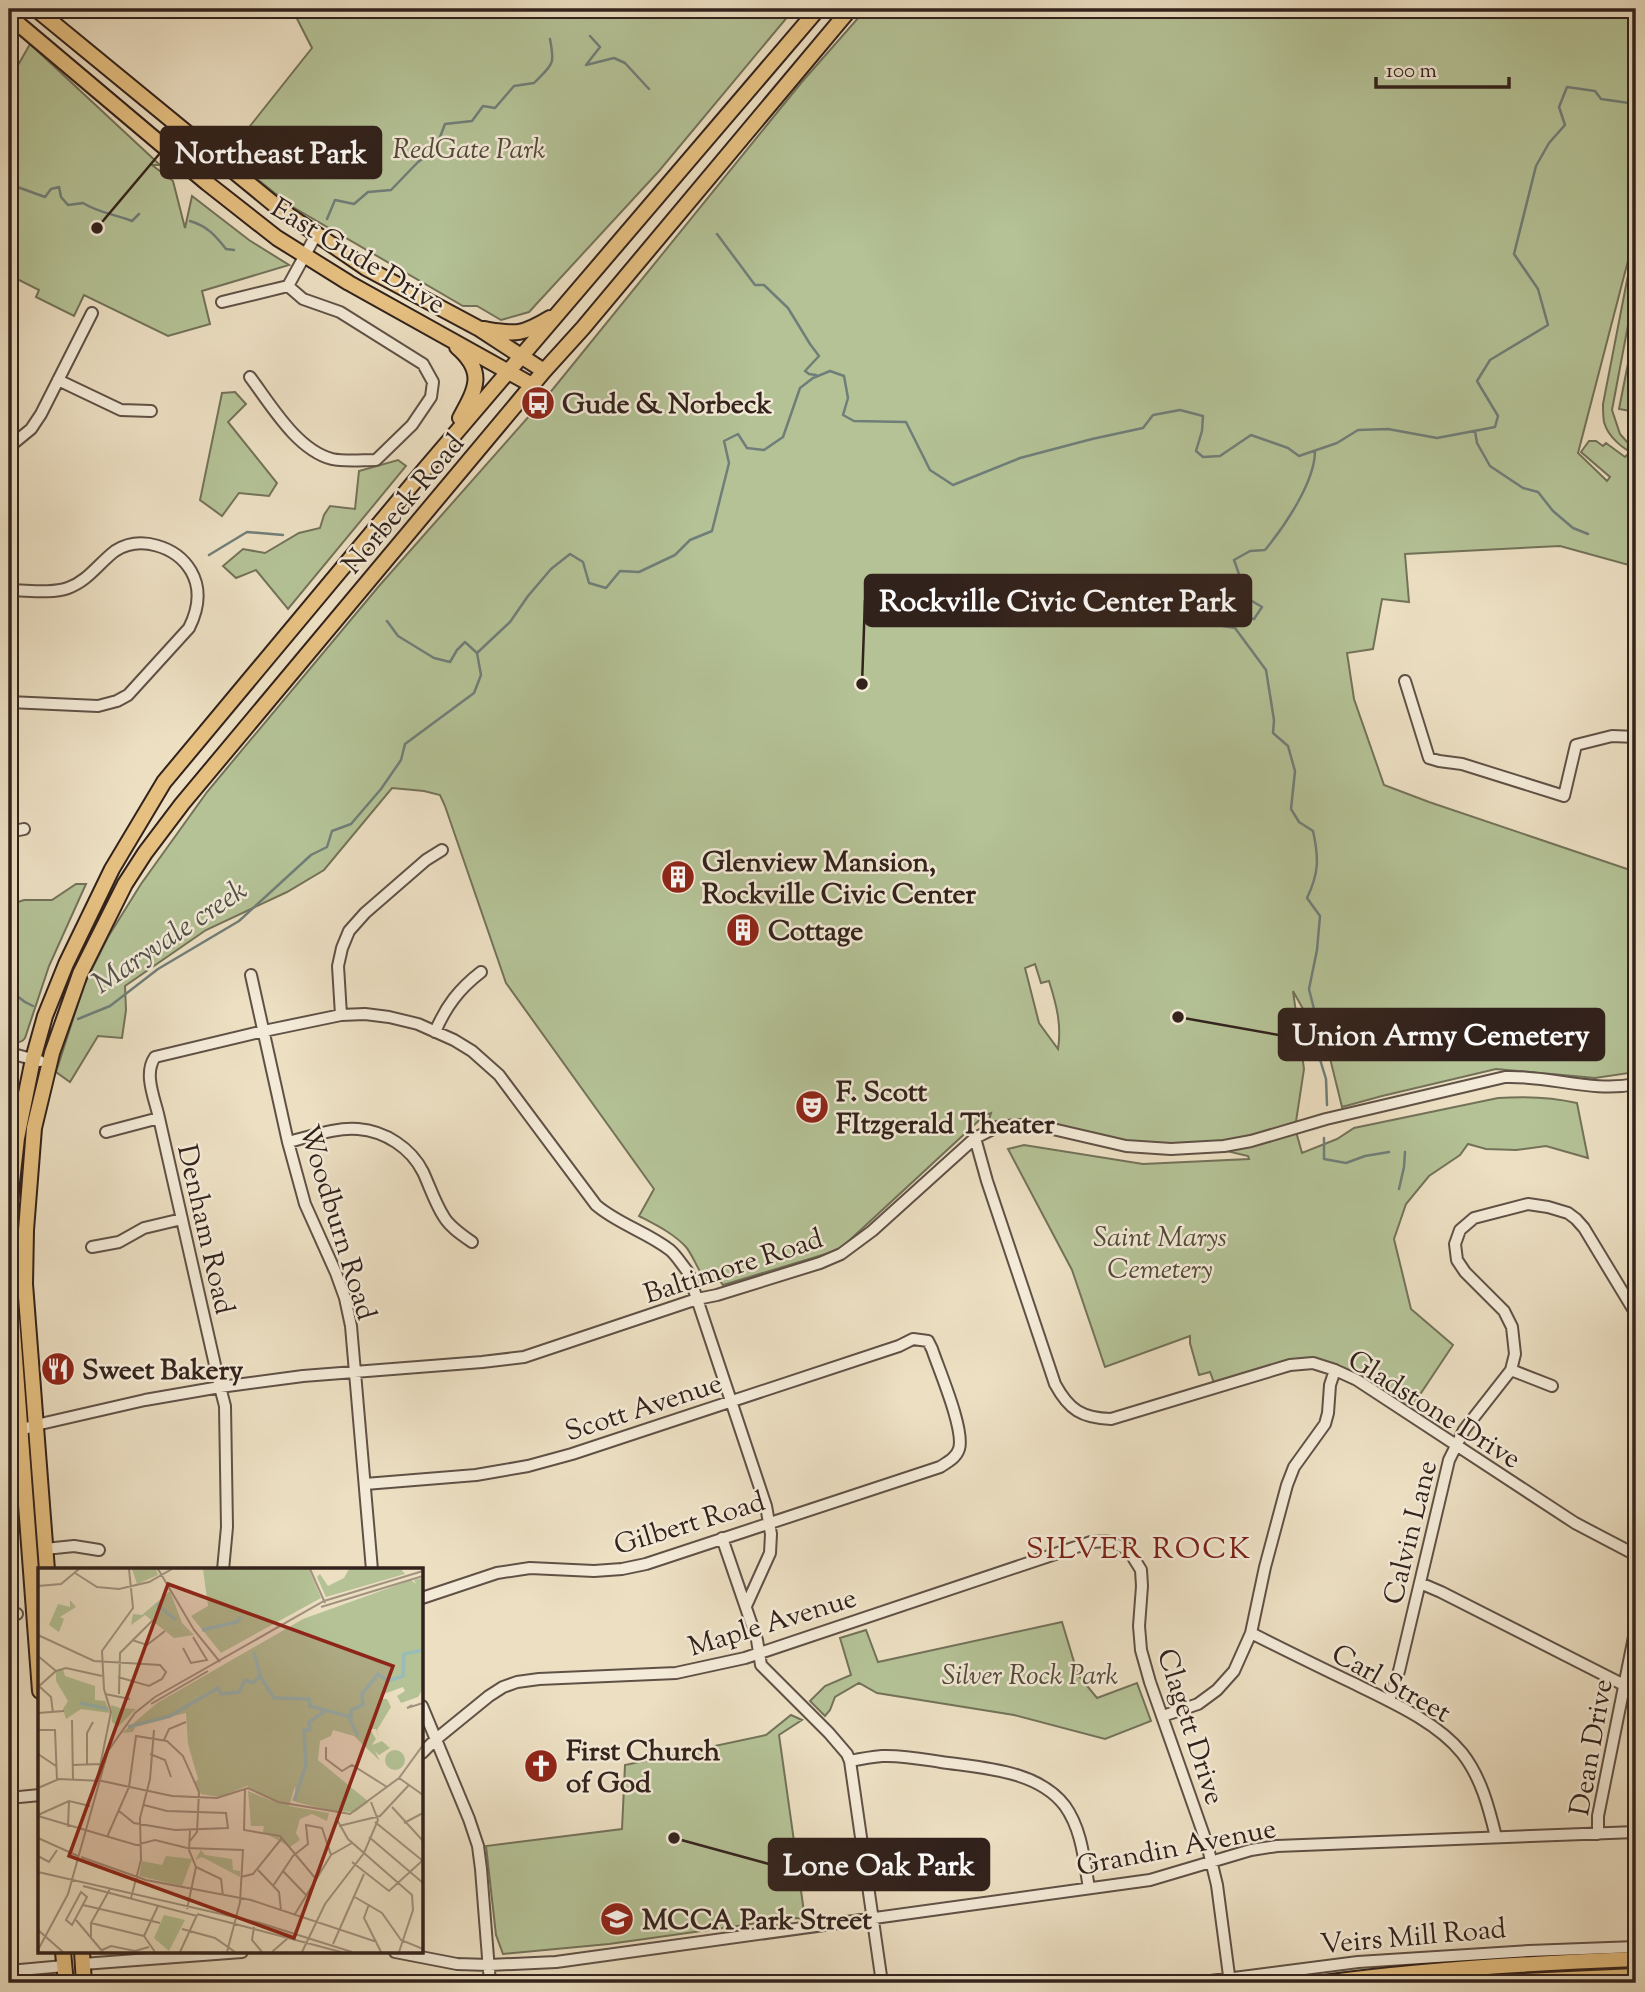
<svg xmlns="http://www.w3.org/2000/svg" width="1645" height="1992" font-family="'Sorts Mill Goudy',serif">
<rect width="100%" height="100%" fill="#ecdfc2"/>
<filter id="stains"><feTurbulence type="fractalNoise" baseFrequency=".00286" numOctaves="4"/><feColorMatrix values="0 0 0 0 .2 0 0 0 0 .09 0 0 0 0 .02 0 0 0 .5 -.17"/></filter>
<radialGradient id="worn" r=".72"><stop offset=".6" stop-color="#630" stop-opacity="0"/><stop offset="1" stop-color="#630" stop-opacity=".3"/></radialGradient>
<path fill="#b4c296" stroke="#737259" stroke-width="2" fill-rule="evenodd" d="M292,9h502l-135,162 -130,141 -28,8 -24,-14h-14l-172,-100 -64,-51 85,-107z
M866,9h770v221l-58,223 29,28 3,-4 -29,-25 8,-11h7l7,5 3,-3 19,14 2,-2 9,3v109l-76,-21 -155,8 4,48 -27,-3 -9,50 -26,4 7,46 30,86 45,17 207,70v200l-41,6 -99,-9 -114,27 -40,11 -15,-61 7,-3 -27,-27 -14,-25 11,78 -9,59 7,25 35,-14 17,-11 144,-30c28,-2 53,-1 79,5l11,55 -42,-12 -30,4 -30,-1 -18,-5 -8,11 -31,21 -23,28 -12,35 17,70 42,36 -46,69 -50,-34 -44,-17 -97,25 -6,-16 -11,3 -9,-32v-7l-85,31 -33,-97 -64,-121 16,-4 119,19 106,-5 -1,-3 -38,-9 -39,2 -127,-22 -59,5 6,-19 -6,2 -146,135 -116,35 -3,-4 -9,3c-11,-6 -16,-26 -25,-37 -13,-14 -30,-22 -47,-31l15,-27 -148,-206 -61,-177 -5,-11 -16,-4 -32,-3 -68,82 -37,22 -81,38 -81,56 1,24 -4,28 -24,-2 -28,46 -14,-10 28,-87 24,-48 33,-53 66,-92 172,-206 174,-197 248,-306zM1035,964l6,19 8,-2c7,22 13,44 9,68l-19,-26 -14,-55z
M30,44l130,121h-8l21,16 12,47 7,-32 57,44 40,25 -87,26 8,33 -42,12 -84,-41 -10,21 -38,-19 3,-7 -30,-15v-194z
M1636,251v32l-24,127 8,24 8,9 8,5v7c-13,-6 -28,-18 -32,-33 -1,-6 -1,-13 -1,-18l26,-134z
M1636,323v89l-17,-3z
M235,392l11,12 -18,18 49,61 -8,13 -30,-3 -17,23 -22,-16 22,-107z
M398,460l8,6 -118,143 -32,-39 -20,8 -13,-12 20,-17 22,4 34,-20 21,-5 4,-13 6,-9 25,3 4,-38z
M76,884h10l-37,82 -24,72c-4,6 -10,5 -16,3v-136l15,-5h28z
M1062,1622l16,53 19,23 40,-15 14,38 -46,18 -91,-24 -137,-22 -18,-10 -24,14 -5,13 -5,6 -15,-15 15,-15 26,-11 -11,-37 26,-8 12,32z
M791,1715l11,5 -23,15 26,184 -10,-1 -186,26 -106,10 -7,-19 -10,-89 136,-17 3,-64 141,-30z"/>
<g fill="none" stroke-linecap="round" stroke-linejoin="round">
<path stroke="#707e79" stroke-width="2.5" d="M590,36l10,11 -14,18 28,-7 11,5 24,26
M9,179l3,6 33,12 6,-8 8,-2 2,10 7,8 15,-2c16,10 31,11 49,18l7,-7
M327,219l8,-19 19,4 14,-12 23,-2 27,-28 17,-12 10,-26 27,-3 11,-15 12,2 19,-22 20,-3c19,-20 21,-17 16,-44
M190,221c17,5 25,14 36,28l8,1
M717,234l38,51h9l24,23 22,36 9,12 -14,15 4,3 7,1
M1475,431l2,12 13,23 33,22 15,4 15,19 20,17 15,6
M1315,451c0,31 -31,76 -50,99l-15,1 -16,9 5,14 -2,18 25,15 -8,12 -20,-3 -11,10 12,2 31,42 8,50 -1,13 15,13 7,25 -4,38 8,13 14,9c6,27 6,42 -6,67l13,18 -3,34 -8,39 6,24 -1,27 12,39 1,26
M209,555l38,-23 36,3
M387,621l11,15 36,22 16,4 7,-12 8,-8 12,11
M9,990l16,12 8,4
M78,1019l32,-13 48,-37 81,-48 72,-66 16,-8 5,-16 19,-7 30,-35 20,-29 4,-16 69,-51 7,-18 -4,-22 33,-31 18,-26 23,-27 19,-15 13,8 6,21 17,5 14,-17 19,1 36,-17 15,-15 22,-9 17,-68 -5,-22 14,-7 9,14 17,2 19,-13 17,-49 13,-10 17,-7 14,5 4,22 -5,17 11,6 52,1 24,48 23,15 67,-27 72,-19 51,-11 10,-13 27,-5 23,6 -1,15 -6,20 7,6 17,-1 31,-21 37,13 11,8 38,-13 21,-13 30,-1 49,9 58,-11 3,-11 -21,-35 13,-21 58,-35 -10,-36 -24,-35 22,-88 13,-23 16,-18 -6,-18 8,-20 28,4 6,8 35,5
M1324,1138v21l22,4 19,-7 24,-4
M1399,1189l5,-22 1,-15"/>
<g stroke="#605146" stroke-width="14">
<path id="minor" d="M222,302l66,-16 28,-51
M250,377c21,28 47,73 82,82 13,3 30,1 44,1l36,-35 19,-28 2,-15 -10,-18 -83,-52 -37,-13 -15,-13
M58,380l63,30 30,1
M9,447l22,-18 10,-15 51,-101
M9,590c19,0 41,4 59,-2 20,-7 31,-25 47,-37 25,-16 61,-5 76,20 11,19 7,39 -2,57l-61,67 -11,6 -19,5 -89,-4
M1405,681l24,77 10,3 23,3 102,32 12,-51 36,-9 24,1
M9,832l15,-3
M251,975l37,167 17,62 31,69 9,25 6,28 21,244
M341,1015l-3,-49 4,-18 7,-17 16,-18 61,-53 16,-10
M435,1032c11,-26 24,-43 46,-60
M9,1053l31,8
M1636,1114v1
M106,1132l53,-14
M975,1138l12,43 68,203c14,26 27,34 56,35l179,-54 23,-2 22,7 22,10 218,143 61,32
M288,1142c22,-5 47,-15 70,-13 27,2 53,19 65,43 7,15 12,31 21,45 6,10 18,18 28,25
M92,1247l27,-5 25,-14 38,-9
M1511,1370l41,16
M9,1434l27,-9 109,-25 75,-13 83,-11 179,-14 42,-5 173,-58 20,-4 103,-32 21,-9 31,-23 103,-93 22,-11 22,-2 25,2 82,19 45,3 53,-3 27,-5 75,-22 179,-42c44,-2 87,16 131,7
M365,1484l111,-9 52,-9 44,-12 327,-108 14,-7 15,2 4,8c7,21 33,81 27,100 -3,9 -11,13 -19,18l-294,97 -24,5 -28,2 -64,-3 -33,5 -75,25
M722,1538l35,102 4,25 68,68 18,21 3,7 32,222
M45,1549l29,-3 25,4
M223,1570l4,-43 -2,-121 -5,-19 -61,-269c-4,-19 -16,-44 -4,-61l109,-26 77,-16 24,-1 24,3 29,7 36,16 18,11 27,24 97,130c22,19 51,27 74,45 7,6 12,15 18,22l78,234 5,28 -1,19 -24,53
M1420,1583l21,9 183,93
M9,1615l8,-1
M1251,1633c34,17 68,34 102,50 36,18 83,38 109,70 19,24 27,55 34,84
M1389,1701l10,-30 50,-211 15,-30 47,-60 4,-16 -3,-27 -8,-16 -39,-39 -8,-12 -2,-16 5,-14 14,-12 54,-14 20,3 20,6 8,6 8,9 52,86
M422,1706l47,113 9,27 3,23 9,114
M1163,1716l35,-12 19,-14 17,-19 17,-38 14,-66 22,-82 7,-18 31,-43 3,-11 2,-28 5,-15
M422,1753l13,-13 54,-44 14,-9 14,-5 22,-3 137,-6 69,-15 346,-116 16,-1 21,8 13,21 1,16 -3,40 2,24 9,32 57,162 10,41 13,98
M850,1761c10,-2 21,-4 32,-5 20,-1 40,3 59,6 41,6 97,8 124,44 17,24 19,54 24,82
M9,1798l31,-3
M1598,1834v-18l38,-189
M395,1952l62,12 32,1 67,-3 594,-82 101,-30 26,-4 359,-14
M83,1964l159,-12
M9,1971l55,-5
M1195,1983l163,-21 171,-11 107,-4"/>
</g>
<g stroke="#32221c" stroke-width="18">
<path id="major" d="M36,9l245,201 85,58 112,60 66,43
M9,16l198,167 70,55 72,45 183,102
M483,329c33,5 37,7 67,-11
M457,347c29,25 19,42 3,71
M9,1209l8,-71 16,-79 12,-43 21,-52 46,-95 52,-87 261,-313 393,-460
M9,1278l31,413
M47,1570l-22,-286 1,-54 8,-102 18,-75 28,-79 45,-90 20,-31 37,-49 362,-433 39,-43 267,-319
M63,1952l3,31
M82,1952l2,31
M1324,1983c103,-14 208,-20 312,-24
M1482,1983l154,-7"/>
</g>
<use href="#minor" stroke="#f3ead7" stroke-width="10"/>
<use href="#major" stroke="#e6c081" stroke-width="14"/>
</g>
<defs>
<g id="bus-disc" transform="scale(1.75)"><circle r="9.5" fill="#8f2418" stroke="#f3ead7"/><path d="M-5-6H5V4H4V6H2V4H-2V6H-4V4H-5ZM-3.5-4V0h7V-4ZM-3.5 1.2v1.5H-2V1.2ZM2 1.2v1.5H3.5V1.2Z" fill="#fff"/></g>
<g id="building-disc" transform="scale(1.75)"><circle r="9.5" fill="#8f2418" stroke="#f3ead7"/><path d="M-4-6H4V6H1V3H-1V6H-4ZM-2.5-4.3h1.7v1.8h-1.7ZM.8-4.3h1.7v1.8H.8ZM-2.5-1h1.7V.8h-1.7ZM.8-1h1.7V.8H.8Z" fill="#fff"/></g>
<g id="theatre-disc" transform="scale(1.75)"><circle r="9.5" fill="#8f2418" stroke="#f3ead7"/><path d="M-5-5.5Q0-4 5-5.5V0Q5 5 0 6Q-5 5-5 0ZM-3.3-2.5H-1v1.5H-3.3ZM1-2.5H3.3v1.5H1ZM-2.8 1Q0 5.5 2.8 1Z" fill="#fff"/></g>
<g id="restaurant-disc" transform="scale(1.75)"><circle r="9.5" fill="#8f2418" stroke="#f3ead7"/><path d="M-5-6h1v4h1v-4h1v4h1v-4h1v5L-1.5 .5V6h-2V.5L-5-1ZM5-6V6H3V1.5H1.5Q1.5-4 5-6Z" fill="#fff"/></g>
<g id="church-disc" transform="scale(1.75)"><circle r="9.5" fill="#8f2418" stroke="#f3ead7"/><path d="M-1.2-6h2.4v3.5h3.3v2.4h-3.3V6h-2.4V-.1h-3.3v-2.4h3.3Z" fill="#fff"/></g>
<g id="school-disc" transform="scale(1.75)"><circle r="9.5" fill="#8f2418" stroke="#f3ead7"/><path d="M0-5L7-2L0 1L-7-2ZM-4 1L0 2.5L4 1V4Q0 6-4 4Z" fill="#fff"/></g>
</defs>
<g fill-rule="evenodd">
<use href="#bus-disc" x="538" y="403"/>
<use href="#building-disc" x="678" y="877"/>
<use href="#building-disc" x="743" y="930"/>
<use href="#theatre-disc" x="812" y="1107"/>
<use href="#restaurant-disc" x="58" y="1369"/>
<use href="#church-disc" x="541" y="1766"/>
<use href="#school-disc" x="617" y="1919"/>
</g>
<g text-anchor="middle" stroke-width="5" stroke-linejoin="round" paint-order="stroke">
<g font-size="28" font-style="italic" fill="#524a3a" stroke="#f3ead7">
<text x="469" y="158">RedGate Park</text>
<text x="1160" y="1246">Saint Marys<tspan x="1160" dy="32">Cemetery</tspan></text>
<text x="1030" y="1684">Silver Rock Park</text>
</g>
<g font-size="28" fill="#32221c" stroke="#f3ead7">
<text transform="translate(359 255) rotate(31)" y="10">East Gude Drive</text>
<text transform="translate(402 503) rotate(-50)" y="10">Norbeck Road</text>
<text transform="translate(339 1222) rotate(73)" y="10">Woodburn Road</text>
<text transform="translate(207 1229) rotate(77)" y="10">Denham Road</text>
<text transform="translate(733 1265) rotate(-18)" y="10">Baltimore Road</text>
<text transform="translate(643 1406) rotate(-18)" y="10">Scott Avenue</text>
<text transform="translate(1435 1408) rotate(32)" y="10">Gladstone Drive</text>
<text transform="translate(689 1522) rotate(-17)" y="10">Gilbert Road</text>
<text transform="translate(1409 1532) rotate(-76)" y="10">Calvin Lane</text>
<text transform="translate(772 1621) rotate(-17)" y="10">Maple Avenue</text>
<text transform="translate(1392 1682) rotate(29)" y="10">Carl Street</text>
<text transform="translate(1192 1726) rotate(72)" y="10">Clagett Drive</text>
<text transform="translate(1590 1747) rotate(-80)" y="10">Dean Drive</text>
<text transform="translate(1176 1846) rotate(-11)" y="10">Grandin Avenue</text>
<text transform="translate(1413 1935) rotate(-5)" y="10">Veirs Mill Road</text>
</g>
<g font-size="28" font-weight="bold" fill="#32221c" stroke="#f3ead7" text-anchor="start">
<text x="562" y="413">Gude &amp; Norbeck</text>
<text x="702" y="871">Glenview Mansion,<tspan x="702" dy="32">Rockville Civic Center</tspan></text>
<text x="768" y="940">Cottage</text>
<text x="836" y="1101">F. Scott<tspan x="836" dy="32">FItzgerald Theater</tspan></text>
<text x="82" y="1379">Sweet Bakery</text>
<text x="566" y="1760">First Church<tspan x="566" dy="32">of God</tspan></text>
<text x="642" y="1929">MCCA Park Street</text>
</g>
<g font-size="30" font-style="italic" fill="#51504a" stroke="#f3ead7">
<text transform="translate(169 936) rotate(-34)" y="10">Maryvale creek</text>
</g>
<g font-size="30" letter-spacing="2" fill="#7a1f14" stroke="#f3ead7">
<text x="1139" y="1558">SILVER ROCK</text>
</g>
</g>
<g transform="translate(38 1568)">
<rect width="385" height="385" fill="#ecdfc2"/>
<path d="M94,1h24l2,6 -21,9zM165,1h106l12,29 -100,55 -30,-37 17,-10zM311,1h52l4,5 -79,23 -9,-20 3,-3 8,12 16,-8zM385,10v111l-5,8 -17,6 -4,-7 8,-5 -2,-4 -22,8 -2,4h8l4,8 -14,23 2,8 -3,-9h-6l6,10 -4,6 10,-4 8,7 -11,7 -4,-4 5,10 -26,-25 -21,-6 -2,6 -11,5 -2,19 51,42 -14,10 -23,-1 -36,-9 -1,-16 -6,20 40,7 -2,8 -15,-7 -12,5 -4,14 4,7 -10,7 -27,-15 1,-6h-13l-3,-35 32,13 -33,-18 -27,11 -19,-3 -6,-12 3,-3 -10,-35 -2,-31 -50,12 -3,7 -11,1 35,-30 146,-84 108,-39 5,4 -2,-4zM132,23l12,32 12,12 -20,3 -29,-23 -14,10 2,-11 9,1zM32,32l6,7 -16,10 4,2 -5,13 -10,-7 9,-21 12,3zM25,101l2,7 30,10v14l10,1 5,12 -29,-4 -15,10 -3,-10 5,-8 -12,-20v-10zM73,137l9,3 16,1 -18,18 -6,-5zM347 192a10 10 0 1 1 20 0a10 10 0 1 1-20 0ZM163,282l4,5 27,4 1,11 7,1v6l-38,-20 -7,3zM128,288l26,3 -10,27 -43,-10 3,-15 20,4zM126,347l21,5 -16,31 -15,-13z" fill="#b4c296"/>
<path fill="none" stroke="#99bcb7" stroke-width="3.5" d="M118,36l20,16M164,62l35,-8 4,-5M216,84l6,23M42,135l28,6M310,148l10,20M90,159l42,-11 48,-28 3,6 18,-2 6,-12 8,3 7,-7 14,22 35,1 1,7 41,11v-7l12,-5 -1,-11 16,-20 10,7 15,-5 1,-22 19,-4M256,233l12,-36 -2,-35h6l-1,-8 16,-11"/>
<path fill="none" stroke="#a29380" stroke-width="2" d="M120,1l36,61 26,32M272,1l15,34M37,5l22,14 22,2 30,-7 23,-13M0,18l23,-2 18,-15M283,39l102,-31M0,67l56,26 66,4 6,7 -4,7 -13,7 -31,-9M94,72l15,5 18,-14M145,80l8,15 16,-3 -14,-23M0,88l18,15M0,119l18,-16 10,-3 36,8M2,119l11,10 2,16M67,126l25,5M81,126l1,-41 33,-33M113,136l57,-33M374,137l-5,3 16,-5M0,145l26,-2M34,152l1,60M0,162h17l2,50M126,172l5,-11 17,-7M288,179v12l16,12 10,-6 35,22M0,186l18,12M112,186l15,6 6,17M49,196v-31l6,-11M34,197l28,-1M60,208l13,-64 -7,-23 -2,-38 31,-43 -4,-39M361,210l24,17M0,220l21,-9 43,2 70,15 45,2 31,-10 30,14 72,12 49,-36 24,-33M207,220l-1,42 36,6 36,43M354,239l31,34M81,243l15,12 41,7 53,-2 -2,-15 -59,-2 -23,-6M0,247l31,-14 21,5M0,248l98,29 19,-5 32,8 56,2 -3,52 -13,50M298,250l12,21 64,56 1,15 -14,42M337,254l48,39M366,255l19,-10M301,258l41,-10 29,-31M30,259l1,-26M69,269l22,-50 7,-51 31,5 16,15 16,36 -2,40 -7,9M331,269l54,46M0,270l40,18M0,288l11,6 8,-12M43,289l65,23 105,20 126,42M314,294l37,29 34,-31M158,299l25,12 2,17M220,302l21,22 2,18M245,303l23,24M0,304l222,51 92,29M203,309l12,-3 29,-36M45,318l114,30M235,318l20,-30 15,-12 -2,-19 16,3 9,27M43,324l6,5 -15,28 -6,-5zM315,328l29,17 19,27 22,9M93,330l10,-38 -1,-42 10,-39 4,-49M331,336l-5,14 17,34M45,337l77,18M149,341l9,-42 -7,-17 1,-20M159,346l144,38M257,346l36,-59 21,-12M38,352l27,32M53,355l53,13M216,359l-2,13 10,12M144,361l33,9 20,14M0,362l25,22M53,370v-15l19,-34M295,376l31,-70M0,382l30,-56 40,-143 27,-38 20,-16 169,-96 99,-30M64,382l9,-4 24,5 14,-4M117,384l-11,-16 14,-30M142,384l17,-37M234,384l17,-15M264,384l23,-48 39,-51 14,-33 -7,-18"/>
<path fill="#8f2418" fill-opacity="0.15" stroke="#8f2418" stroke-width="3.5" d="M130,16l225,82 -99,272 -225,-82z"/>
<rect width="385" height="385" fill="none" stroke="#32221c" stroke-width="3.5"/>
</g>
<path fill="none" stroke="#32221c" stroke-width="2.5" d="M97 228L161 152M862 684L865 600M1178 1017L1279 1035M674 1838L769 1864"/>
<g fill="#32221c" stroke="#f3ead7" stroke-width="2.5">
<circle cx="97" cy="228" r="7"/>
<circle cx="862" cy="684" r="7"/>
<circle cx="1178" cy="1017" r="7"/>
<circle cx="674" cy="1838" r="7"/>
</g>
<g fill="#32221c" stroke="#32221c" stroke-width="2.5">
<rect x="161" y="127" width="220" height="51" rx="7"/>
<rect x="865" y="575" width="386" height="51" rx="7"/>
<rect x="1279" y="1009" width="325" height="51" rx="7"/>
<rect x="769" y="1839" width="220" height="51" rx="7"/>
</g>
<g font-size="30" text-anchor="middle" font-weight="bold" fill="#fff">
<text x="271" y="163">Northeast Park</text>
<text x="1058" y="611">Rockville Civic Center Park</text>
<text x="1441" y="1045">Union Army Cemetery</text>
<text x="879" y="1875">Lone Oak Park</text>
</g>
<rect width="1645" height="1992" fill="none" stroke="#ecdfc2" stroke-width="35"/>
<rect x="10" y="10" width="1624" height="1971" fill="none" stroke="#32221c" stroke-width="3.5"/>
<rect x="18" y="18" width="1610" height="1957" fill="none" stroke="#32221c" stroke-width="2"/>
<path d="M1376 77v10h133v-10" fill="none" stroke="#32221c" stroke-width="3.5"/>
<text x="1386" y="77" font-size="21" fill="#32221c" stroke="#f3ead7" stroke-width="5" paint-order="stroke">100 m</text>
<rect width="100%" height="100%" filter="url(#stains)"/>
<rect width="100%" height="100%" fill="url(#worn)"/>
</svg>
